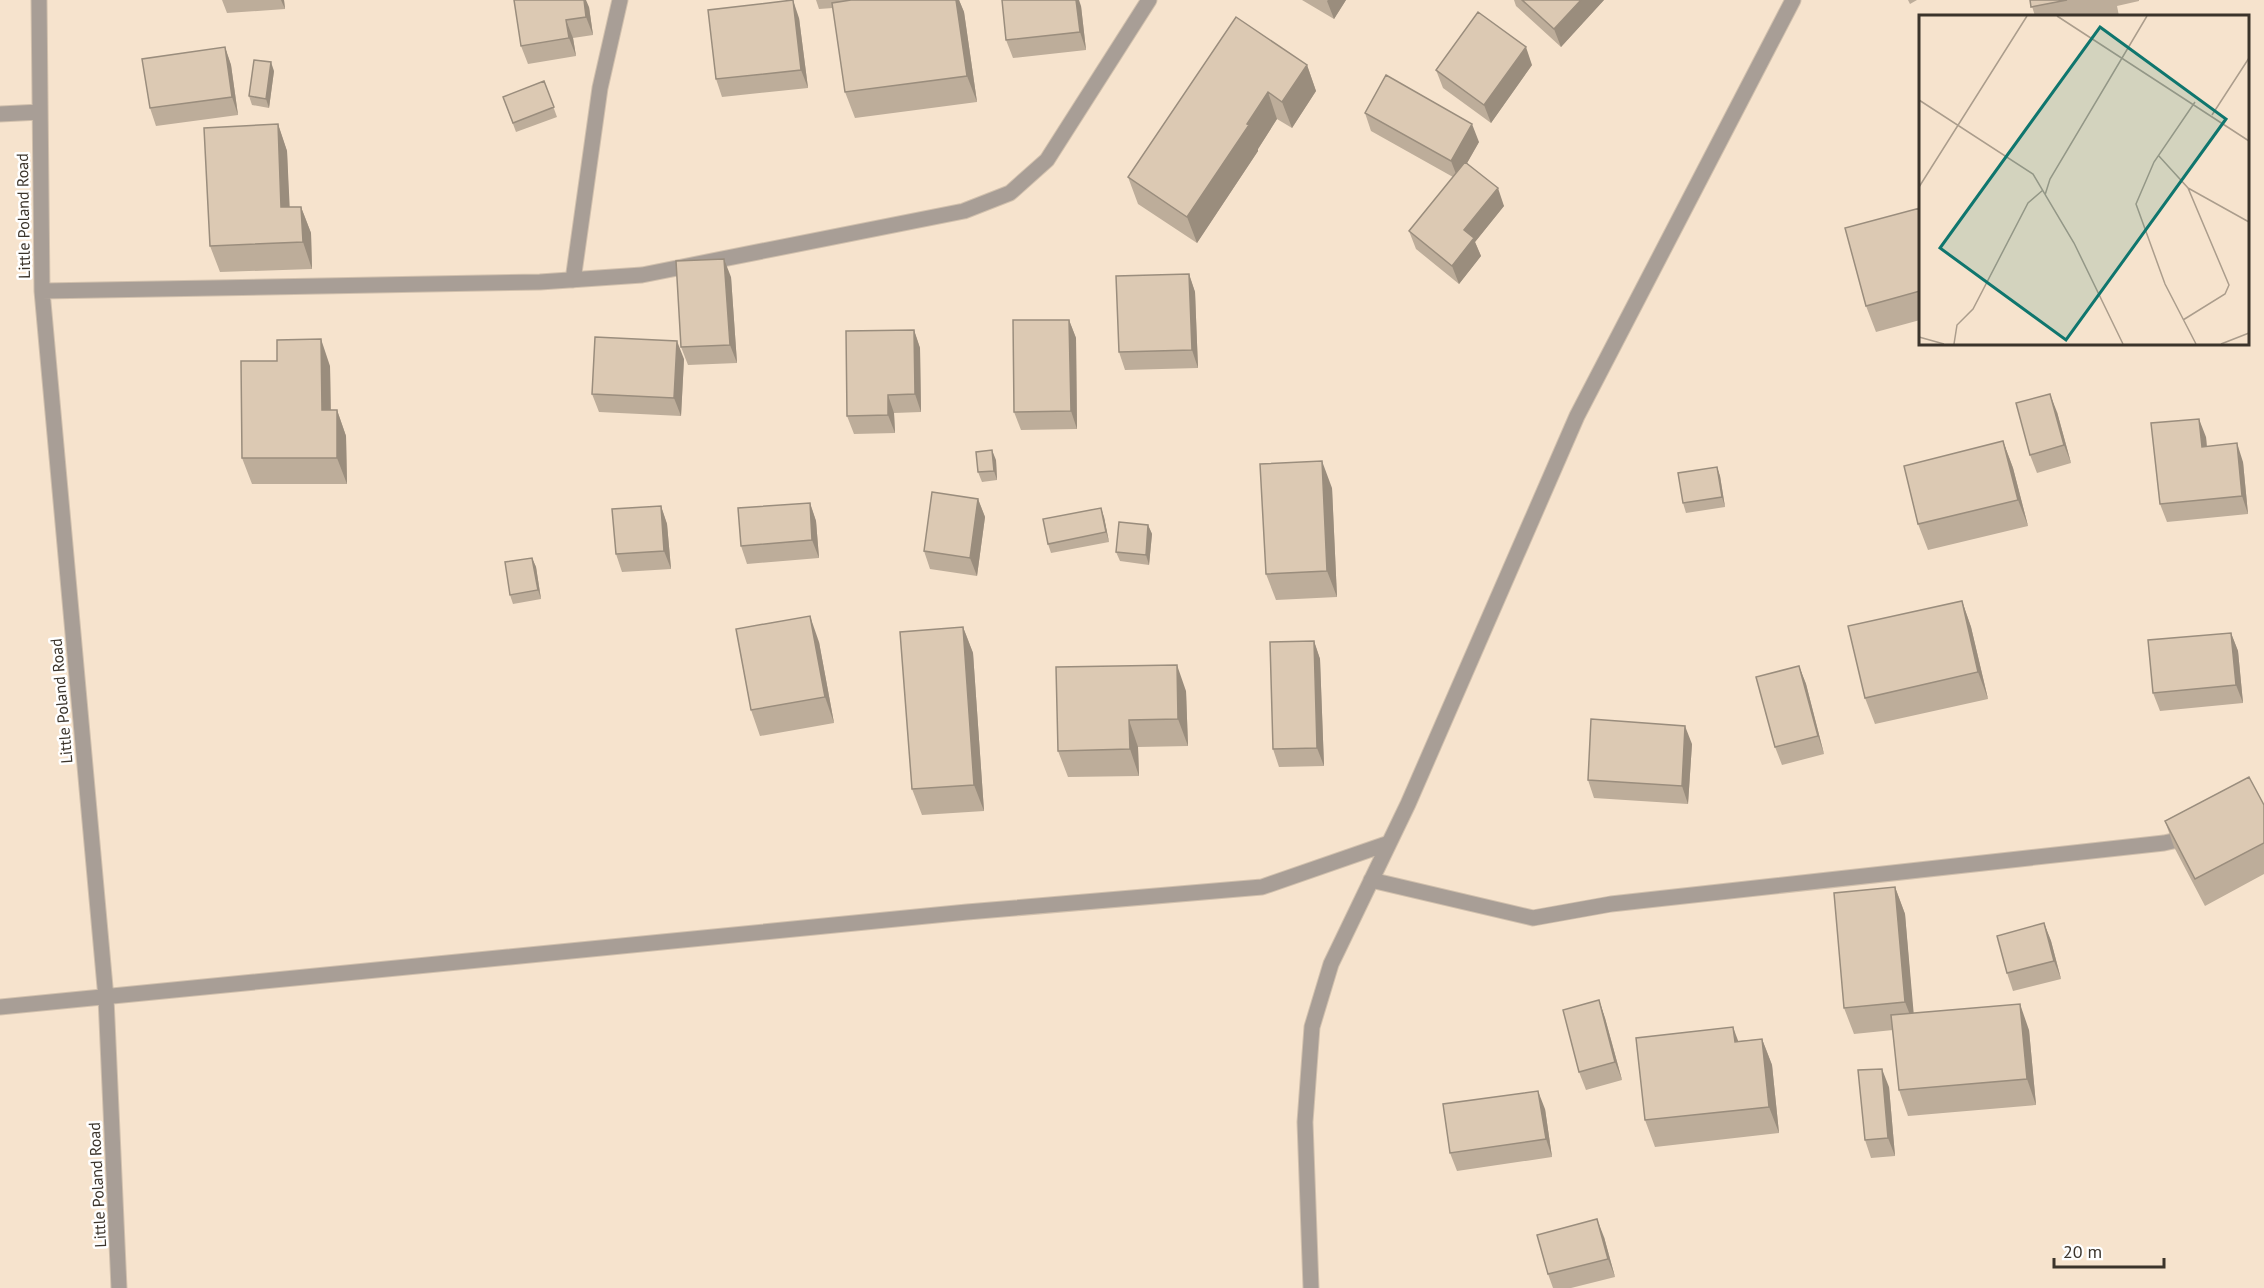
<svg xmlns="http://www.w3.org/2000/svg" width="2264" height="1288" font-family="'PT Sans',sans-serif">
<rect width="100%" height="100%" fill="#f6e3cd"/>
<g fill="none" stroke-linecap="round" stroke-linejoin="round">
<g stroke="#d1c0ad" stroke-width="17">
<path id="minor" d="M39,0l3,291 64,707 13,290
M0,114l40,-2
M573,280l27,-192 20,-88
M42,291l498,-9 102,-7 322,-64 46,-18 37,-33 102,-160
M1371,880l162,38 78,-14 553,-61 27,-6
M0,1007l967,-95 295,-25 127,-44
M1311,1288l-6,-166 7,-95 19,-63 77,-160 169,-388 216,-416"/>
</g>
<use href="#minor" stroke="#a89e96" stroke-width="15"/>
</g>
<path fill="#bdad9a" d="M222,0h62l1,9 -58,4z
M816,0h143l5,12 13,90 -122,16 -10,-26 -12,-84 -14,1z
M1302,0h44l-12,19z
M1514,0h90l-43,47 -45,-41z
M1908,0h9l-7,4z
M2030,0h109v1l-22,5 2,10h-84z
M1081,6l5,44 -73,8 -7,-18z
M589,7l4,28 -20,3 3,18 -48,8 -7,-18z
M799,18l9,70 -86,9 -6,-18z
M225,47l6,18 7,50 -82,11 -6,-18z
M1307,65l9,26 -24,37 -15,-9 -19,30v2l-61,92 -59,-39 -10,-27z
M1532,65l-41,58 -48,-35 -7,-18z
M274,71l-5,37 -17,-3 -3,-9z
M544,81l13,36 -41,15 -13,-35z
M1365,113l114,29 -12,21 37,43 -29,36 6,14 -22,28 -43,-35 -7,-18 44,-54 -82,-46z
M278,124l9,27 2,56h12l10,26 1,36 -92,3 -10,-26z
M1920,208v112l-44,12 -10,-26z
M1189,274l6,18 3,76 -73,2 -6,-18z
M731,277l6,86 -49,2 -7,-18z
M1069,320l7,18 1,91 -56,1 -7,-18z
M914,330l6,18 1,64 -27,1 1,20 -41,1 -7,-18z
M684,359l-3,57 -82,-4 -7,-18z
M277,361l53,5 1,44h6l9,26 1,48h-95l-10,-26z
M2057,412l14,51 -34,10 -7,-18z
M2206,437l1,10 36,15 5,52 -81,8 -7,-18z
M2003,441l10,27 15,58 -100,24 -10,-26z
M996,460l1,20 -15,2 -4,-10z
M1717,467l3,9 5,31 -39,6 -3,-10z
M1332,488l5,109 -61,3 -10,-26z
M978,499l7,18 -8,59 -47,-7 -6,-18z
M810,503l6,18 3,37 -72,6 -6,-18z
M661,506l6,18 4,45 -49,3 -6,-18z
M1104,517l5,25 -58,11 -3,-9z
M1148,525l4,9 -3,31 -29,-4 -4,-9z
M532,558l4,9 5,32 -28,5 -3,-9z
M1962,601l9,26 17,72 -113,25 -10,-26z
M963,627l10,26 11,158 -62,4 -10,-26z
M2231,633l7,18 5,52 -83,8 -7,-18z
M1314,641l6,18 4,107 -45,1 -6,-18z
M819,642l15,81 -74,13 -9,-26z
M1799,666l7,18 18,70 -42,11 -7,-18z
M1186,691l2,55 -50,1 1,29 -71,1 -10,-26z
M1692,744l-4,60 -94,-6 -6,-18z
M2264,805v69l-59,32 -31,-59 -9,-26z
M1895,887l10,27 8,99 116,17 7,75 -128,11 -9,-26 -6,-60 -39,4 -10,-26z
M2044,923l7,18 10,38 -48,12 -6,-18z
M1599,1000l6,18 17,62 -36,10 -7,-18z
M1762,1039l10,26 7,68 -124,14 -10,-27 93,-79z
M1889,1087l6,69 -24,2 -6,-18z
M1545,1109l7,48 -95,14 -7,-18z
M1604,1237l11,40 -44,11h-18l-5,-14z"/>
<path fill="#9a8d7d" d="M281,0h3l1,9z
M584,0h2l3,7 4,28 -7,-18z
M793,0l6,18 9,70 -7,-18z
M956,0h3l5,12 13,90 -10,-26z
M1076,0h3l2,6 5,44 -6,-18z
M1328,0h18l-12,19 -7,-18z
M1581,0h23l-43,47 -7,-18z
M566,20l7,18 3,18 -7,-18z
M225,47l6,18 7,50 -6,-18z
M1526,47l6,18 -41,58 -7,-18z
M271,62l3,9 -5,37 -3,-9z
M1307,65l9,26 -24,37 -10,-26z
M1268,92l9,27 -19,30v2l-61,92 -10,-26z
M278,124l9,27 4,83 -10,-27z
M1472,124l7,18 -21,37 -7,-18z
M1498,188l6,18 -29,36 6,14 -22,28 -7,-18 12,-36z
M301,207l10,26 1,36 -9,-27z
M724,259l7,18 6,86 -7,-18z
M1189,274l6,18 3,76 -6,-18z
M1069,320l7,18 1,91 -6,-18z
M914,330l6,18 1,64 -6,-18z
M321,339l9,27 1,70 -9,-26z
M677,341l7,18 -3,57 -7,-18z
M2050,394l7,18 14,51 -7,-18z
M888,395l6,18 1,20 -7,-18z
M337,410l9,26 1,48 -10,-26z
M2199,419l7,18 2,28 -6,-18z
M2003,441l10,27 15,58 -10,-26z
M2237,443l6,19 5,52 -6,-18z
M992,450l4,10 1,20 -3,-9z
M1322,461l10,27 5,109 -10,-26z
M1717,467l3,9 5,31 -3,-10z
M978,499l7,18 -8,59 -7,-18z
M810,503l6,18 3,37 -7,-18z
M661,506l6,18 4,45 -7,-18z
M1101,508l3,9 5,25 -3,-10z
M1148,525l4,9 -3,31 -3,-10z
M532,558l4,9 5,32 -3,-9z
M1962,601l9,26 17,72 -10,-27z
M810,616l9,26 15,81 -9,-26z
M963,627l10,26 11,158 -10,-26z
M2231,633l7,18 5,52 -7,-18z
M1314,641l6,18 4,107 -7,-18z
M1177,665l9,26 2,55 -10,-27z
M1799,666l7,18 18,70 -6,-18z
M1129,720l9,27 1,29 -9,-27z
M1685,726l7,18 -4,60 -6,-18z
M1895,887l10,27 10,114 -10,-26z
M2044,923l7,18 10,38 -7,-18z
M1599,1000l6,18 17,62 -7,-18z
M2020,1004l9,26 7,75 -9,-26z
M1733,1027l10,27 -8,-12z
M1762,1039l10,26 7,68 -10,-26z
M1882,1069l7,18 6,69 -7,-18z
M1538,1091l7,18 7,48 -6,-18z
M1597,1219l7,18 11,40 -7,-18z"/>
<path fill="#dcc9b3" stroke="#9a8d7d" stroke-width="1.5" d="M514,0h70l2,17 -20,3 3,18 -48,8z
M793,0l8,70 -85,9 -8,-69z
M851,0h105l11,76 -122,16 -13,-89z
M1002,0h74l4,32 -74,8z
M1522,0h59l-27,29z
M2030,0h37l-36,7z
M1478,12l48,35 -42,58 -48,-35z
M1236,17l71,48 -25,37 -14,-10 -21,32 2,1 -62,92 -59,-40z
M225,47l7,50 -82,11 -8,-49z
M254,60l17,2 -5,37 -17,-3z
M1386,75l86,49 -21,37 -86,-48z
M544,81l10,26 -41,16 -10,-26z
M278,124l3,83h20l2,35 -93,4 -6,-118z
M1465,162l33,26 -34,42 10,8 -22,28 -43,-35z
M1920,208v83l-54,15 -21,-78z
M724,259l6,86 -49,2 -5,-86z
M1189,274l3,76 -73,2 -3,-76z
M1013,320h56l2,91 -57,1z
M914,330l1,64 -27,1v20l-41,1 -1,-85z
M595,337l82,4 -3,57 -82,-4z
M321,339l1,71h15v48h-95l-1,-97h36v-21z
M2050,394l14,51 -34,10 -14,-52z
M2199,419l3,28 35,-4 5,53 -82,8 -9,-81z
M2003,441l15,59 -100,24 -14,-58z
M992,450l2,21 -16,1 -2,-20z
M1322,461l5,110 -61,3 -6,-110z
M1717,467l5,30 -39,6 -5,-30z
M932,492l46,7 -8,59 -46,-7z
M810,503l2,37 -71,6 -3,-38z
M661,506l3,45 -48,3 -4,-45z
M1101,508l5,24 -58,12 -5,-25z
M1119,522l29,3 -2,30 -30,-3z
M532,558l6,32 -28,5 -5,-33z
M1962,601l16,71 -113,26 -17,-72z
M810,616l15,81 -74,13 -15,-81z
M963,627l11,158 -62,4 -12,-157z
M2231,633l5,52 -83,8 -5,-53z
M1314,641l3,107 -44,1 -3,-107z
M1177,665l1,54 -49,1 1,29 -72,2 -2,-84z
M1799,666l19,70 -43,11 -19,-70z
M1591,719l94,7 -3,60 -94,-6z
M2249,777l15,28v38l-69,36 -30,-58z
M1895,887l10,115 -61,6 -10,-115z
M2044,923l10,38 -47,12 -10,-37z
M1599,1000l16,62 -36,10 -16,-62z
M2020,1004l7,75 -128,11 -8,-75z
M1733,1027l2,15 27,-3 7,68 -124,13 -9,-82z
M1882,1069l6,69 -23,2 -7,-70z
M1538,1091l8,48 -96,14 -7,-49z
M1597,1219l11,40 -60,15 -11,-39z"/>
<g text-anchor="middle" stroke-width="5" stroke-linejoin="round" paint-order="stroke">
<g font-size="16" fill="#3b342b" stroke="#fff">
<text transform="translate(23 216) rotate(-91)" y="6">Little Poland Road</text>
<text transform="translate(61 701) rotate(-95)" y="6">Little Poland Road</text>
<text transform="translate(97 1185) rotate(-93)" y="6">Little Poland Road</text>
</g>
</g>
<g transform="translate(1919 15)">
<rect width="330" height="330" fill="#f6e3cd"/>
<path fill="none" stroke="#ab9d8c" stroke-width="1.5" d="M138,1l192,125M0,85l114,74 41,69 49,101M276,87l-41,60 -18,42 29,80 31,60M293,100l37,-57M239,140l30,33 41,97 -4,9 -42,26M0,172l108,-171M269,173l61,34M126,180l5,-16 97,-163M0,322l25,7M35,329l3,-19 16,-16 55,-106 15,-13M302,329l28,-11"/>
<path fill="#0f766e" fill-opacity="0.15" stroke="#0f766e" stroke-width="3" d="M181,12l126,92 -160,221 -126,-92z"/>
<rect width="330" height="330" fill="none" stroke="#3b342b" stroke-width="3"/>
</g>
<path d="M2054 1258v9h110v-9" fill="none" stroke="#3b342b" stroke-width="3"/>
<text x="2063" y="1258" font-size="18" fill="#3b342b" stroke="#ffffff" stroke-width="4.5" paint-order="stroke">20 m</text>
</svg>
